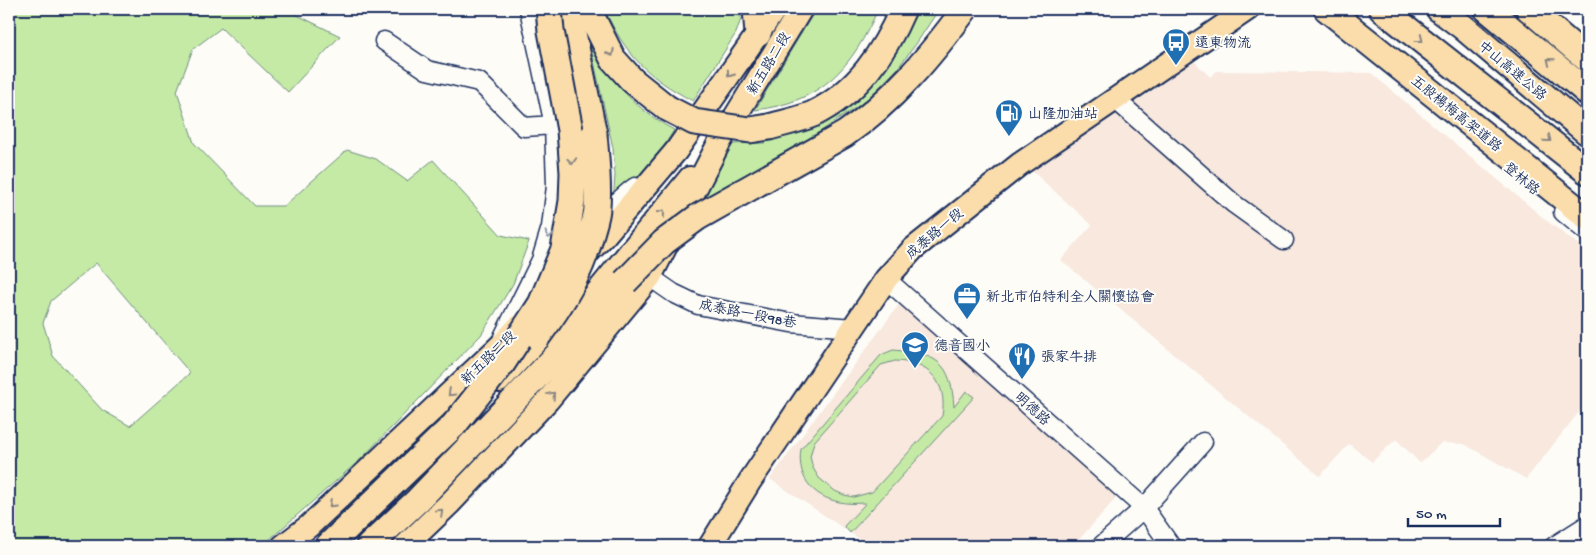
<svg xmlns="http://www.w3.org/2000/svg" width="1596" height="555" font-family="'Gochi Hand','LXGW WenKai TC',sans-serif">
<rect width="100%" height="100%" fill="#fdfcf7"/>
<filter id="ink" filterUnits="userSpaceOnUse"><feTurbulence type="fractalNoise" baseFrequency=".02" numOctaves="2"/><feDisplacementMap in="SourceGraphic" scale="10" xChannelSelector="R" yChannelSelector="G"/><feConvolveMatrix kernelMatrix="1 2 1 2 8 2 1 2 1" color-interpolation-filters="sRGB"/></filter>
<g filter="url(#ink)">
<path fill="#f8e8de" d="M1190,57l20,20 7,-6 154,2 176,148 40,30v151l-61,77 -62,-35 -23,-1 -21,20 -24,-24 -24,23 -23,-18 -29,32 -259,-216 31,-35 -61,-55z
M903,299l151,141 64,56 -45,50h-203l-100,-67z"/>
<path fill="#c4eaa5" stroke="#708c82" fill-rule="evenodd" d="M9,9h276l55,27 -52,56 -67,-64 -28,21 -16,42 17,52 61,63h29l63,-56 29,9 31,22 26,-21 68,75 28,6 -16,43 -32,51 -119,123 -100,88h-253zM96,263l94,110 -60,53 -28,-16 -49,-54 -10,-33 8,-22z
M604,9h136l1,10 -5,14 -43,68c-46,-24 -67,-46 -89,-92z
M816,9h62c-26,59 -56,93 -123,101z
M913,9h26l-23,35 -19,25 -30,31 -52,35 -120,72 33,-63 36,-1 39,-14z
M589,39c5,10 10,22 17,31 18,25 41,46 68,60l-18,29 -44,59 3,-43 -2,-27z
M893,350c44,4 58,11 61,57l12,-16 8,6 -124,136 -6,-7 22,-23c-6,0 -13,1 -20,0 -30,-3 -50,-23 -45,-54l80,-94zM895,361c34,1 53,21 47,55l-70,76 -18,5 -10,-2 -9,-4 -16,-13 -6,-10 -3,-11 4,-15 67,-77z"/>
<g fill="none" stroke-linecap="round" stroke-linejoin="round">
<g stroke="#1b2f5e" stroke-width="21">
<path id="minor" d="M384,41l43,29 52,12 45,45 30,-2
M1116,100l118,104 50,36
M588,210c23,7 30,-12 47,-23
M1563,212l24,20
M650,277l23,16 25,12 93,18 62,5
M886,279l258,229 27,38
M503,337l38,-77 10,-33 5,-41 -2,-61 -25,-116
M1101,546l43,-38 59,-66
M1554,546l33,-21"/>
</g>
<g stroke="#1b2f5e" stroke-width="26">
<path id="major" d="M581,260l23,-24 72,-85 99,-142
M559,339l131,-161
M499,381l53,-57
M283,546l26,-20 190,-179 19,-20
M405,546l45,-43 98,-103 102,-123 69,-134 82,-134
M710,546l40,-65 136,-202 27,-30 107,-85 228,-155"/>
</g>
<g stroke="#1b2f5e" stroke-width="29">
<path id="highway" d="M568,9l26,125
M591,9l1,8 21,42 19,21 35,28
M756,9l2,25
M1327,9l260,208
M1382,9l205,162
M1439,9l24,18 124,105
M1487,9l100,83
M1529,9l58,50
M769,127c14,-4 30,-7 44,-13 45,-22 71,-61 90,-105
M328,546l126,-121
M369,546l49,-46 175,-182 32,-36"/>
</g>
<use href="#minor" stroke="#fdfcf7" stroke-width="18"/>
<use href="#major" stroke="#faddab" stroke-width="22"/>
<use href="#highway" stroke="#faddab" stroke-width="25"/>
<g stroke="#1b2f5e" stroke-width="29" stroke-linecap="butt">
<path id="highway-bridge" d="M667,108l27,14 56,8 19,-3
M625,282l39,-40 34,-25 147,-83c48,-33 86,-79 120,-125
M538,336c24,-32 45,-66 54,-106 2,-7 5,-15 5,-23 2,-24 -1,-49 -3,-73
M454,425l48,-61 39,-60 23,-55 8,-48 1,-28 -3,-43 -19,-99 -2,-22"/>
</g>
<use href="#highway-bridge" stroke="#faddab" stroke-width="25"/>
</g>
<defs><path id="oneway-chevron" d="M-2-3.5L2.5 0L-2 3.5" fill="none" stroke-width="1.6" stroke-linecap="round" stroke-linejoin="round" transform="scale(1.25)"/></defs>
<g stroke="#8a8684">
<use href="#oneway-chevron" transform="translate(1420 39) rotate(38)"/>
<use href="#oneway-chevron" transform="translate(611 53) rotate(62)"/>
<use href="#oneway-chevron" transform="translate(1550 61) rotate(-140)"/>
<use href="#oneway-chevron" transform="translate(730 74) rotate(125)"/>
<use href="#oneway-chevron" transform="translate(1548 139) rotate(39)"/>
<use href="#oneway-chevron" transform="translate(572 161) rotate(86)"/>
<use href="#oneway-chevron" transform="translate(662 213) rotate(-51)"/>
<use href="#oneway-chevron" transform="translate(451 393) rotate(137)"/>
<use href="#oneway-chevron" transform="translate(552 395) rotate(-49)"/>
<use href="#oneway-chevron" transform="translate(332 504) rotate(137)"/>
<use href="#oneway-chevron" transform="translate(440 512) rotate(-44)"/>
</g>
<use stroke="#8c96aa" href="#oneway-chevron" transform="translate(549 235) rotate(106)"/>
</g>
<defs>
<g id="bus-pin" transform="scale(1.4375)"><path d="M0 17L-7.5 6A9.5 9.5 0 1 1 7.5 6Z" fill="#1f6fb2" stroke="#fdfcf7"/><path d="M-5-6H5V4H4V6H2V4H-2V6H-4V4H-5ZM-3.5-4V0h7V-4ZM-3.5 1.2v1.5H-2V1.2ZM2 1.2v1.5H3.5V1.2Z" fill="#fff"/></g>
<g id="fuel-pin" transform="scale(1.4375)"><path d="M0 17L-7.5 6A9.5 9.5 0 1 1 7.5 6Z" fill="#1f6fb2" stroke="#fdfcf7"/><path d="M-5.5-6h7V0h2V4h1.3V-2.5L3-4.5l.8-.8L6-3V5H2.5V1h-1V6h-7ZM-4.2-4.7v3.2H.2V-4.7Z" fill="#fff"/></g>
<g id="office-pin" transform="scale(1.4375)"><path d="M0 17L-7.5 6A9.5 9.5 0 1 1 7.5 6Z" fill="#1f6fb2" stroke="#fdfcf7"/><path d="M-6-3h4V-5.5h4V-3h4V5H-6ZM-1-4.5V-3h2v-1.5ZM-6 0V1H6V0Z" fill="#fff"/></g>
<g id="school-pin" transform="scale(1.4375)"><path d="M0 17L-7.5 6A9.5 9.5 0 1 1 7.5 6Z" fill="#1f6fb2" stroke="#fdfcf7"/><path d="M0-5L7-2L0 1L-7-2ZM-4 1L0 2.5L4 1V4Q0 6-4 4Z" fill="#fff"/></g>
<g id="restaurant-pin" transform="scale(1.4375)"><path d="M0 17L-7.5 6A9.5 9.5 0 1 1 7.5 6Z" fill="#1f6fb2" stroke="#fdfcf7"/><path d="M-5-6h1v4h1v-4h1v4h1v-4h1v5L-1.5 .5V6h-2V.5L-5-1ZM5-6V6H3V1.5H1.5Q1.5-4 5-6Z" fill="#fff"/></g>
</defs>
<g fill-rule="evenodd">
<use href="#bus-pin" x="1176" y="42"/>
<use href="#fuel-pin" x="1009" y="113"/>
<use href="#office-pin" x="967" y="296"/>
<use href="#school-pin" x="915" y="345"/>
<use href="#restaurant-pin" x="1022" y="356"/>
</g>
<g text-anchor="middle" stroke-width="4" stroke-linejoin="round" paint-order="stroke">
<g font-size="14" fill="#1b2f5e" stroke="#fdfcf7" text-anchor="start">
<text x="1195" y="47">遠東物流</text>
<text x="1028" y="118">山隆加油站</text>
<text x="986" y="301">新北市伯特利全人關懷協會</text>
<text x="934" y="350">德音國小</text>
<text x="1041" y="361">張家牛排</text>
</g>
<g font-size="14" fill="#1b2f5e" stroke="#fdfcf7">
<text transform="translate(768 63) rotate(-59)" y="5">新五路二段</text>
<text transform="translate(1513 70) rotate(40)" y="5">中山高速公路</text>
<text transform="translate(1457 113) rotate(39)" y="5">五股楊梅高架道路</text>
<text transform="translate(1522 178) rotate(40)" y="5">登林路</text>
<text transform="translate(934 233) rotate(-40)" y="5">成泰路一段</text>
<text transform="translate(748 313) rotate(11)" y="5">成泰路一段98巷</text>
<text transform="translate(488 357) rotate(-44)" y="5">新五路二段</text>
<text transform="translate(1033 408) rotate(42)" y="5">明德路</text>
</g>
</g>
<rect width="1596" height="555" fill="none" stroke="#fdfcf7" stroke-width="30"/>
<rect x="15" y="15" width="1566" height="525" fill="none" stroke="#1b2f5e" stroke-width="2" filter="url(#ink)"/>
<path d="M1408 518v8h92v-8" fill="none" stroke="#1b2f5e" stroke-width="2.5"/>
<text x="1416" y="518" font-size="15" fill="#1b2f5e" stroke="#fdfcf7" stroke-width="4" paint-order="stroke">50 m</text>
</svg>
